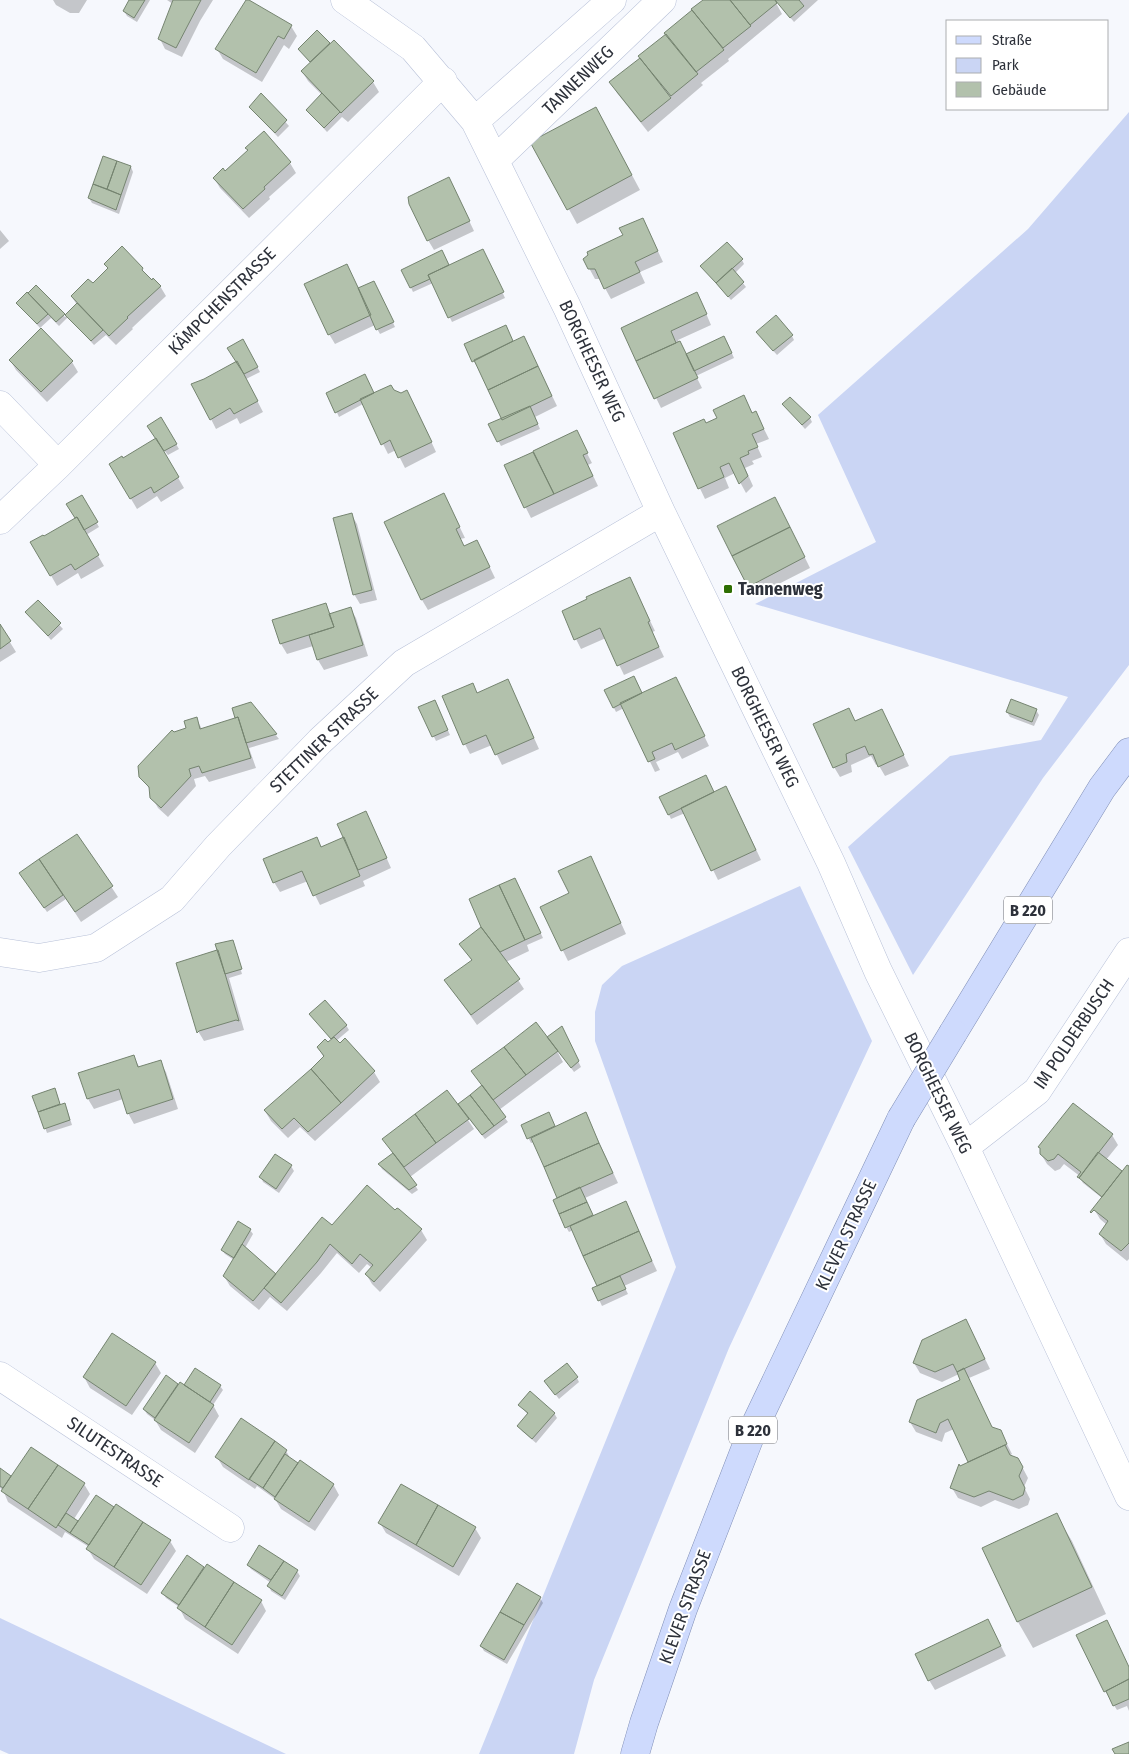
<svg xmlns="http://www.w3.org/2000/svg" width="1129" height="1754" font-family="'Fira Sans Condensed',sans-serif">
<rect width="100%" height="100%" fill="#f6f8fd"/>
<path fill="#cad5f4" d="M1129,112v553l-86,113 -130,197 -65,-128 102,-91 91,-16 27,-43 -313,-93 121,-62 -58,-127 210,-186z
M800,886l72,155 -143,307 -135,332 -20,74h-95l197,-487 -81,-226v-29l7,-27 20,-19z
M0,1618l286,136h-277l-9,-4z"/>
<path fill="#0003" d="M53,0h34l-8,13h-9l-14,-8z
M130,0h20l-13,22 -10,-6 -3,-5z
M167,0h46l-13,21 -18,36 -17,-8 -5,-10 13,-35z
M705,0h113l-24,22 -17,-20 -1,1 6,11 -54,45 1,2 -28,22 2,2 -55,47 -31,-39 -6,-10 30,-24z
M291,26l6,10 -8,13 -5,-4 -22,37 -39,-23 -6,-10z
M334,41l39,41 6,10 -31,30 -6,-5 -15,15 -20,-22 15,-15 -14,-14 -6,-10 9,-8 -12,-14 30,-5 1,1z
M261,95l28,31 -11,11 -24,-25 -3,-4z
M604,123l36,67 -63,34 -45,-82z
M264,133l26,30 6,10 -27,24 1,2 -21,19 -29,-30 -6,-10 11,-5 23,-22 -1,-2z
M104,157l27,10 2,5 -14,42 -27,-11 -3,-5z
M454,189l20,42 -40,19 -6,-10z
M0,230l9,11 -9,8z
M648,230l15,32 -23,10 5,11 -34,16 -11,-20h-5l-6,-11z
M485,255l20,43 -53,24 -19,-39 -20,9 -10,-21 42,-14 4,9z
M742,260l2,4 -9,9 11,14 -15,13 -29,-33z
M105,264l37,5 4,7 14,10 6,10 -34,32 1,1 -17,16 -10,-10 -12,10 -26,-28 -9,9 -8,-8 -11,10 -23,-25 19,-16 29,30 12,-12 -5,-8 21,-12 16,-16z
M376,287l19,40 -15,7 -5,-9 -40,19 -6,-10 29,-45z
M702,304l9,21 -33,15 9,15 40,-13 7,16 -38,18 6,12 -41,20 -39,-79z
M508,331l5,11 16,6 28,58 -22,11 5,12 -39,17 -11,-21 13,-6 -26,-55 -1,1 -3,-5z
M792,336l2,4 -17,15 -16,-18z
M243,341l17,31 -14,7 17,33 -23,12 -3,-6 -21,11 -5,-10 -6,-39 33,-18z
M10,360l62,2 6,10 -31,30 -31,-32z
M394,392l19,10 23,50 -31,16 -9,-18 -8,4 -25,-50 -24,13 -11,-24 46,1z
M744,397l9,17 3,-1 13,26 -13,5 6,13 -10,4 2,3 -9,4 8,18 -7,7 -11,-20 -10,5 4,10 -24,11 -31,-65 32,-9 12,-6z
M783,404l27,14 2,4 -7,7z
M161,419l18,30 -11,6 -5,-6 -1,1 22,38 -23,14 -4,-6 -20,13 -26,-44 46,-26z
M576,432l16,31 -4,2 10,21 -67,32 -26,-52z
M82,497l17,30 -13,8 18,31 -23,13 -3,-6 -21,13 -25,-44 12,-4 32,-20 -8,-14z
M449,505l16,33 -5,1 4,8 18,4 13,27 -67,32 -6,-10z
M781,509l29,59 -55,28 -6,-10z
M351,514l6,10 20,76 -17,4 -6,-10z
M630,579l25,52 -3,1 12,25 -40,18 -18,-37 -25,11 -5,-10z
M38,602l25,27 -12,11 -24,-27z
M325,604l6,11 19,-7 6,10 12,38 -44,14 -6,-10 -5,-14 -26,8 -6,-10 -7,-23z
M0,626l16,26 -16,10z
M676,678l33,68 -27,13 -4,-7 -22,10 4,8 -5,2 -31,-64 -8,4 -11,-22 37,5z
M472,684l6,10 35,-3 26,58 -37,16 -10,-20 -22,9 -5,-10z
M250,703l29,36 -30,9 7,20 -47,14 -4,-6 -11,3 2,7 -28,31 -10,-9 -6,-11 -1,-6 -11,-15 34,-42 14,-5 8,-11 6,11 35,-10z
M437,706l13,29 -14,6 -16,-33z
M1036,710l3,5 -5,11 -24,-9 -3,-5z
M856,722l33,2 20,42 -24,10 -7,-12 -2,1 -5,-9 -20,9 1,7 -12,5 -6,-10z
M714,794l18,4 29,62 -43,20 -33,-67 -14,6 -10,-21z
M371,823l20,45 -28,13 2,5 -45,19 -12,-24 -28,11 -6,-10 42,-44 6,10z
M77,835l41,62 -37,25 -15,-23 -19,13 -23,-34 15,-17z
M596,868l30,66 -58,27 -26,-53 29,-14z
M517,884l26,54 -16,7 2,6 -23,11 18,27 -47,36 -31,-44 26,-20 -11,-17 21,-17z
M233,944l9,30 -13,4 15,52 -40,11 -6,-10 21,-80z
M310,1014l36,11 3,5 -13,11 3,4 6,-5 29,32 6,10 -65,59 -15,-14 -12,11 -17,-17 -6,-10 59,-53 -6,-11 14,-7z
M564,1033l17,34 -7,5 -16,-22 -1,1 6,11 -64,48 9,12 -23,17 -16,-20 -1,1 6,9 -64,48 8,13 -6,4 -30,-25 -2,-4 13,-11 -9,-15 74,-33 25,-20z
M133,1056l7,12 20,-6 6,10 12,37 -44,15 -6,-11 -5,-14 -29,10 -6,-10z
M57,1094l3,12 7,3 5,16 -25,8 -13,-36z
M1073,1105l39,30 6,10 -12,15 16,13 7,-5v91l-2,2 -21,-17 -6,-10 7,-9 -7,-6 -6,-10 8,-11 -19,-15 -3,-5 1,-1 -17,-13 -4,5 -5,2 -8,-7 -6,-10z
M586,1114l32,69 -33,15 8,19 32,-15 32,69 -33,15 4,8 -26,12 -8,-17 4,-2 -25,-57 -4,2 -3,-5 -11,-27 4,-2 -25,-56 -3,1 -9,-17 29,-8 4,10z
M275,1156l16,10 3,5 -15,22 -16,-11 -2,-5z
M398,1210l23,20 6,10 -47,52 -8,-8 -6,-10 6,-6 -5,-4 -8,9 -22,-20 -16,20 -34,38 -17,-14 -11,13 -29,-24 -6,-10 10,-16 -9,-6 -3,-4 28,-20 3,4 -8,14 31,28 56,-49z
M966,1320l24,49 -21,9 23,50 14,14 6,12 -3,2 9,3 10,19 -4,9 6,12 -2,6 -9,4 -24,-9 -14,7 -23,-9 -6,-10 17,-25 -15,-34 -9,4 -3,9 -26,-10 -6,-10 52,-42 -3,-6 -17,8 -22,-9 -6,-10z
M155,1363l6,10 -29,42 -42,-27 -6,-11z
M577,1378l2,4 -20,17 -10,-13z
M177,1384l1,2h42l3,4 -10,15 6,11 -24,37 -34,-23 -6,-10 -8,-6 -3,-5z
M520,1405l34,8 3,5 -21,25 -14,-12 -3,-5 9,-11z
M31,1449l53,35 6,10 -16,25 5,3 34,-14 57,33 6,10 -29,43 -53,-35 -6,-10 1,-2 -24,-15 -3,6 -54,-36 -5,-12 -3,-2v-18l11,8z
M286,1451l3,5 -1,1 45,27 6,11 -24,36 -34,-22 -6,-10 -18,-13 -2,3 -32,-22 -6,-10z
M1056,1515l16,26 34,73 -73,34 -15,-26 -34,-73z
M380,1523l95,5 6,10 -22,38 -73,-43z
M260,1547l37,24 3,5 -15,24 -14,-9 -2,-5 2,-3 -20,-14 -3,-4z
M203,1568l58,33 5,10 -28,43 -53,-35 -6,-12 -13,-9 -3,-5z
M540,1598l3,5 -36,61 -23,-13 -3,-5z
M988,1620l18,36 -71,34 -6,-10z
M1129,1668v43l-2,-5 -10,4 -12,-19z"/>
<path fill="#b2c1ac" stroke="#758470" d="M129,0h16l-11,18 -11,-7z
M173,0h28l-25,48 -18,-9z
M246,0h3l43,25 -8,14 -6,-3 -22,37 -41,-24z
M703,0h27l21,26 -28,22 -32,-39z
M730,0h45l2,3 -27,22z
M775,0h24l5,6 -14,12z
M692,10l32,40 -28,22 -32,-39z
M317,30l13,13 -20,19 -12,-13z
M666,34l32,40 -27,22 -33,-40z
M334,40l40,41 -33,32 -40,-42z
M640,58l31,40 -30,24 -32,-40z
M261,93l26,27 -12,13 -26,-26z
M322,93l18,19 -16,16 -18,-18z
M596,107l36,68 -65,35 -37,-68z
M264,131l27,31 -27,25 1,2 -22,20 -30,-31 10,-10 2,3 23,-21 -3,-2z
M103,156l14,5 -10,28 -14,-5z
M117,161l14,5 -10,29 -14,-6z
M449,177l21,44 -43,20 -18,-37 -1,-7z
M93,184l28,11 -5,15 -28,-12z
M643,218l15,33 -23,11 5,10 -36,17 -9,-20h-7l-5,-10 5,-4 -1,-3 36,-17 -4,-7z
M727,242l16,17 -27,24 -16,-17z
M122,246l21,22 -1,2 10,10 1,-2 8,8 -34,31 1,1 -19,18 -38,-40 17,-17 5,4 15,-15 -4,-4z
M483,249l21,43 -56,26 -20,-43z
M442,250l7,15 -21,10 2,4 -20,9 -9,-18z
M347,264l24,51 -43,20 -24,-51z
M732,268l12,14 -16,15 -12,-14z
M374,281l20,41 -18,8 -18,-42z
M36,285l29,29 -9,8 -28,-29z
M27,292l21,22 -11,10 -21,-21z
M697,292l10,22 -36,17 5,12 -40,18 -15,-33z
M77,303l26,27 -12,11 -26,-26z
M776,315l17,20 -20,16 -17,-19z
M506,325l7,16 -41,21 -8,-18z
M41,328l32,33 -32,31 -32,-32z
M524,336l14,30 -50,24 -14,-30z
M724,336l8,17 -38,18 -8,-17z
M243,339l15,28 -14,7 -17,-26z
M680,341l18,37 -44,21 -18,-38z
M237,361l21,40 -24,13 -4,-6 -20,12 -19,-36 13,-5z
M538,366l14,30 -50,24 -14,-30z
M365,374l9,19 -39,20 -9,-20z
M391,385l3,5 7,3 6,-3 25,52 -34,16 -8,-18 -9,5 -21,-46z
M744,395l8,18 4,-2 8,18 -12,5 6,13 -10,4 1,3 -9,4 8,18 -9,8 -10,-21 -9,4 4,10 -26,12 -25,-56 31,-14 2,4 11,-5 -4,-8z
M790,397l21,20 -9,8 -20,-21z
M530,406l8,18 -41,18 -9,-18z
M161,417l16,27 -13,7 -17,-25z
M577,430l11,23 -5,2 10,21 -39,18 -21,-43z
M156,438l23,39 -25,16 -3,-6 -21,12 -21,-35 13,-8 1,2z
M533,452l21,42 -30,14 -20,-43z
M444,493l16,34 -4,2 8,17 13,-6 13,27 -69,33 -37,-78z
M82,495l16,27 -14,8 -7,-13 -2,1 -9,-14z
M775,497l15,30 -58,29 -15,-30z
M352,513l20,77 -19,5 -20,-77z
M77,517l22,38 -24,15 -4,-6 -21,12 -20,-34 13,-7 1,1z
M790,527l15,30 -57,30 -16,-31z
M630,577l20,44 -2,1 11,25 -42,19 -17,-38 -26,12 -12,-29 25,-12 -1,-2z
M38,600l23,23 -13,13 -23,-24z
M326,603l8,24 -54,17 -8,-24z
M351,607l12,38 -46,15 -8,-25 25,-8 -5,-13z
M0,624l11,17 -11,8z
M634,676l8,17 -29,15 -9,-18z
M676,677l29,59 -30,14 -3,-7 -20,9 3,7 -7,3 -28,-59z
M508,679l26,59 -39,17 -9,-20 -23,10 -21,-49 31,-13 4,10z
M1011,699l26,10 -5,13 -26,-10z
M435,700l13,30 -16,7 -14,-30z
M251,702l26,32 -31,9 -8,-26 -3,1 -3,-10z
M849,708l6,13 27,-12 22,46 -26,12 -5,-13 -4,1 -4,-9 -19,8 1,8 -14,6 -20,-44z
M197,717l3,12 38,-12 13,41 -49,15 -3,-7 -10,3 2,7 -30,32 -11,-10 -1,-11 -10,-10 -1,-11 34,-36 2,2 12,-4 -2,-7z
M706,775l8,17 -46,23 -9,-18z
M726,786l30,64 -45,21 -30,-63z
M366,811l21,47 -29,12 -21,-46z
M77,834l36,52 -38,26 -36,-53z
M317,837l4,10 23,-10 16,39 -47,20 -11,-25 -29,12 -10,-24z
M591,856l30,67 -60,28 -21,-44 29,-14 -11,-22z
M39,859l24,36 -19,13 -25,-35z
M515,878l26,55 -16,7 -26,-55z
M499,885l26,55 -25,12 -19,-25 -12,-28z
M481,927l39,52 -49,36 -27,-35 28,-20 -13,-16z
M233,940l9,29 -17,5 -10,-30z
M217,950h1l21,71 -3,-1 -37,11 -2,2 -21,-70z
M325,1000l22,25 -16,14 -22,-25z
M536,1022l22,29 -32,24 -22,-28z
M562,1026l17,35 -8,7 -24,-31z
M334,1037l6,6 5,-5 30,33 -34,32 -30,-34 13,-13 -7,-9 8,-8 3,3z
M504,1047l22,28 -33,25 -22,-29z
M134,1055l4,12 23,-7 12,39 -46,15 -8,-25 -32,10 -9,-26z
M311,1069l30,34 -33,29 -14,-14 -12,11 -18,-19z
M482,1085l24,32 -12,9 -24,-31z
M55,1088l5,16 -22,8 -6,-16z
M447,1090l22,29 -33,24 -21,-29z
M470,1095l24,31 -12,9 -24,-31z
M65,1103l5,17 -26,9 -6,-17z
M1073,1103l40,31 -34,44 -2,-1 4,-5 -23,-18 -4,5 -6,2 -8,-7v-6l-2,-1z
M549,1112l6,14 -28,13 -6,-14z
M586,1112l13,31 -55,24 -13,-29z
M415,1114l21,29 -32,24 -22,-28z
M599,1143l14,30 -56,25 -13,-31z
M1098,1152l24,19 -20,26 -23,-19z
M393,1153l24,32 -8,5 -31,-26z
M275,1154l17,11 -16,24 -17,-12z
M1127,1165l2,1v77l-8,8 -22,-17 9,-13 -14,-11 -3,3 -1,-1z
M367,1185l28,25 2,-2 2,1 23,20 -48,53 -9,-8 8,-9 -13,-11 -8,10 -22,-20 -13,18 -36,41 -17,-15 58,-71 10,8z
M580,1187l7,15 -28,12 -6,-14z
M626,1201l13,30 -56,25 -13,-30z
M587,1202l6,13 -28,13 -6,-14z
M238,1221l13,8 -17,29 -13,-8z
M639,1231l13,30 -55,25 -14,-30z
M242,1244l34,30 -23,27 -30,-25z
M620,1276l6,13 -28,12 -6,-13z
M966,1319l19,40 -28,13 -4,-8 -18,8 -22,-9 9,-23z
M112,1333l44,29 -30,44 -43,-29z
M567,1363l11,14 -23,18 -11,-14z
M195,1368l26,17 -11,17 -26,-17z
M964,1368l28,59 9,3 6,14 -39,18 -20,-43 -8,4 -4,10 -27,-11 8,-22 43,-20 -3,-8z
M166,1375l12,9 -23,34 -12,-9z
M180,1382l34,23 -25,38 -35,-23z
M530,1391l25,22 -23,26 -15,-13 11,-13 -10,-8z
M241,1418l34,23 -26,39 -34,-23z
M275,1441l12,9 -24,38 -14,-9z
M1005,1445l5,10 8,3 5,9 -4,9 6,12 -2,7 -10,5 -24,-9 -15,6 -24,-9 9,-24 1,2z
M31,1447l27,18 -30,44 -27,-18z
M285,1454l13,9 -23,34 -12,-9z
M300,1460l34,24 -25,38 -35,-23z
M58,1465l27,18 -29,45 -28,-19z
M0,1468l11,8 -8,12 -3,-2z
M401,1484l37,21 -22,40 -38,-22z
M96,1495l18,12 -25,38 -19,-12z
M116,1504l27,18 -29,45 -28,-18z
M438,1505l38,22 -23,40 -37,-22z
M66,1513l12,8 -8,12 -12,-8z
M1057,1513l35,74 -75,35 -35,-74z
M143,1522l28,18 -30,45 -27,-18z
M259,1545l25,16 -13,19 -24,-15z
M187,1555l17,12 -25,38 -18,-12z
M284,1561l14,9 -16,26 -15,-10z
M207,1564l27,18 -29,45 -28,-19z
M234,1582l28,18 -30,45 -27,-18z
M517,1583l24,14 -17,28 -24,-13z
M500,1612l24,13 -20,35 -24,-14z
M988,1619l13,27 -73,35 -13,-27z
M1107,1620l22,47v12l-25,13 -28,-57z
M1129,1679v20l-16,7 -7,-15z
M1129,1742v12h-14l-3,-5z"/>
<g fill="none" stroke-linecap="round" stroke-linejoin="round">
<g stroke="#b8c1d8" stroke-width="29">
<path id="minor" d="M345,0l68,48 62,73 92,186 94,205 170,351 47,108 87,176 164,349
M475,121l137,-121
M495,160l167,-160
M0,405l58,60
M0,520l58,-55 385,-384
M0,952l39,6 57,-10 76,-49 46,-53 102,-105 84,-78 257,-151
M965,1147l72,-56 92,-139
M0,1376l230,152"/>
</g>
<g stroke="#808fb7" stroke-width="29">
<path id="primary" d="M953,1033l149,-245 27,-36
M635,1754l9,-31 39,-114 68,-175 150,-315"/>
</g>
<use href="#minor" stroke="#fff" stroke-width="28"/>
<use href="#primary" stroke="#cedafd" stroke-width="28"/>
<g stroke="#808fb7" stroke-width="29" stroke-linecap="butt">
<path id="primary-bridge" d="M901,1119l52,-86"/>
</g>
<use href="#primary-bridge" stroke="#cedafd" stroke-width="28"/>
</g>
<rect fill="#2e6e02" stroke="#fff" stroke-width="2" x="723" y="584" width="10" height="10" rx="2.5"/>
<g text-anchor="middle" stroke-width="4" stroke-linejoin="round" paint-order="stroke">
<g fill="#fff" stroke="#6c6f75" stroke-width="1">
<rect x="1004" y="896.5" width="48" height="27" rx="4"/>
<rect x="729" y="1416.5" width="48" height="27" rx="4"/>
</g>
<g font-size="16" font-weight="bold" fill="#2d313a">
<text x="1028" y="916">B 220</text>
<text x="753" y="1436">B 220</text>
</g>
<g font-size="18" fill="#2d313a" stroke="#fff">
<text transform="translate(578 80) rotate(-44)" y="6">TANNENWEG</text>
<text transform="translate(222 301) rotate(-45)" y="6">KÄMPCHENSTRASSE</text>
<text transform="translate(592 361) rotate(65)" y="6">BORGHEESER WEG</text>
<text transform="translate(765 727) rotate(64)" y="6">BORGHEESER WEG</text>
<text transform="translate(324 740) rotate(-44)" y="6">STETTINER STRASSE</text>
<text transform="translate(1074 1034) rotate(-56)" y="6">IM POLDERBUSCH</text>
<text transform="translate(938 1093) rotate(64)" y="6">BORGHEESER WEG</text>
<text transform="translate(846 1235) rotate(-65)" y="6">KLEVER STRASSE</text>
<text transform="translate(115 1452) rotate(34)" y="6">SILUTESTRASSE</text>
<text transform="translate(685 1607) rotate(-70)" y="6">KLEVER STRASSE</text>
</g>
<g font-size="18" font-weight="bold" fill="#2d313a" stroke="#fff" text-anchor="start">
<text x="738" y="595">Tannenweg</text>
</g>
</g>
<rect x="946" y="20" width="162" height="90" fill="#ffffff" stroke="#abadb0"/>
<rect x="956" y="36" width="25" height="8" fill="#cedafd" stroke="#abadb0"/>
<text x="992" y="45" font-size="15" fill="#2d313a">Straße</text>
<rect x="956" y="58" width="25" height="15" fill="#cad5f4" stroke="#abadb0"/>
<text x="992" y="70" font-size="15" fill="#2d313a">Park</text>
<rect x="956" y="82" width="25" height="15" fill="#b2c1ac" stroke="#abadb0"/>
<text x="992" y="95" font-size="15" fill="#2d313a">Gebäude</text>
</svg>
